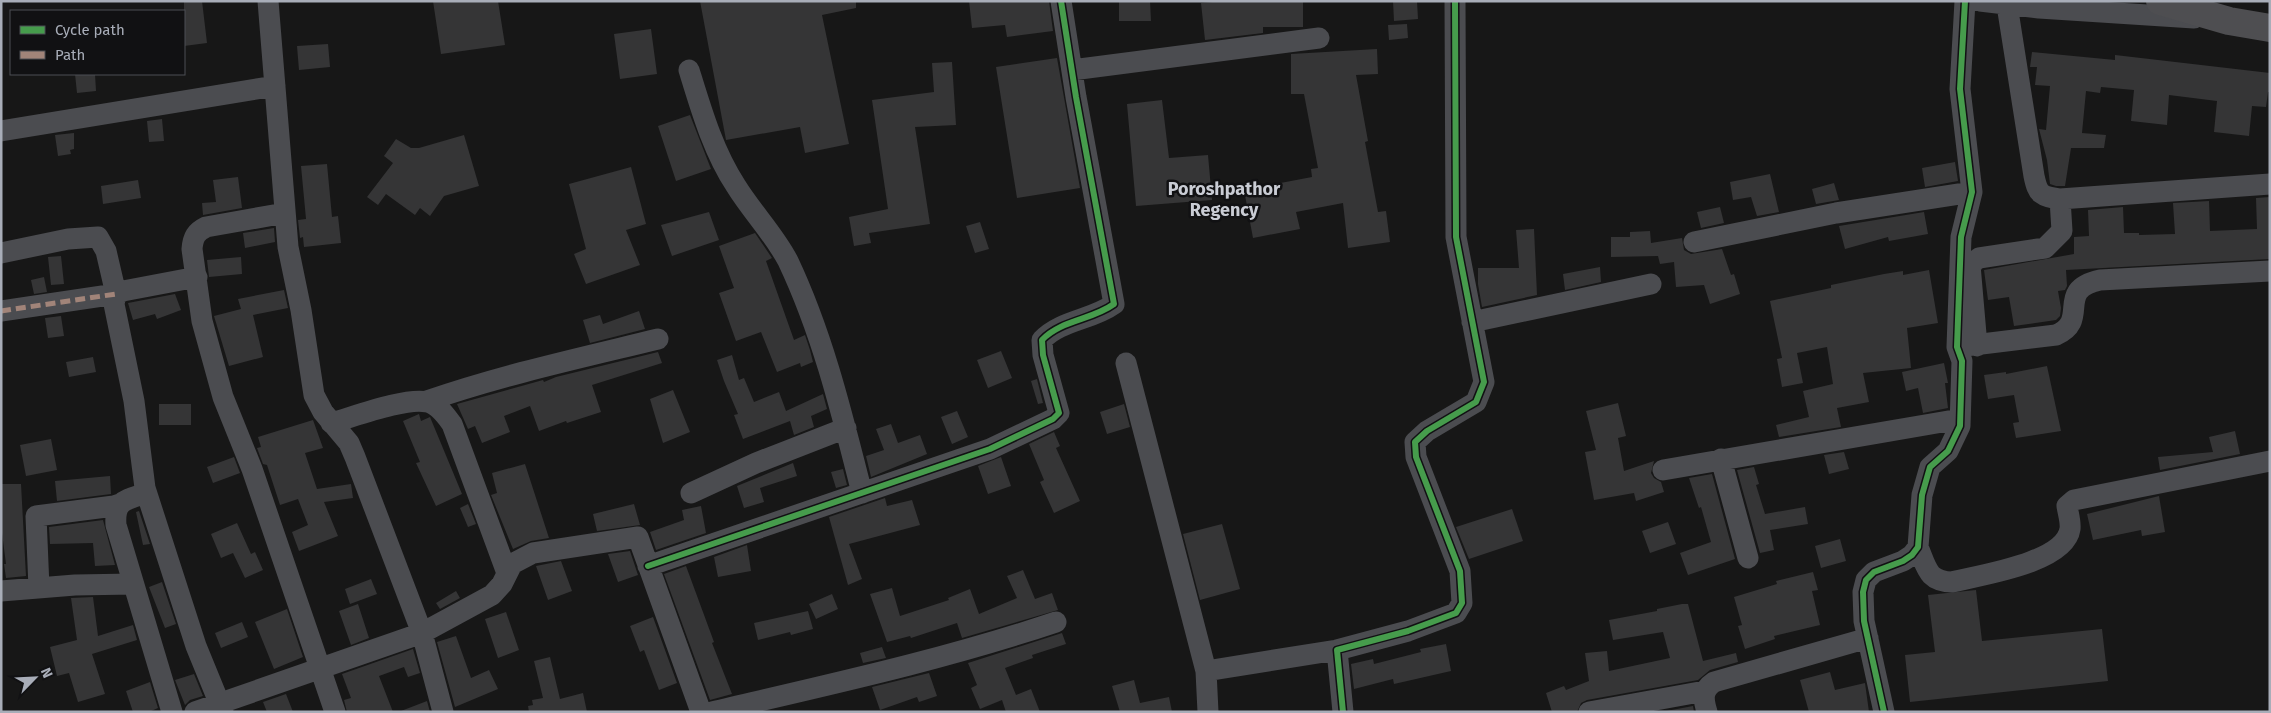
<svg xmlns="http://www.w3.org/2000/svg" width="2271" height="713" font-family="'Fira Sans',sans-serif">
<rect width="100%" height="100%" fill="#171717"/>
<path fill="#353536" d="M184,1h18l5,42 -23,3z
M433,1h65l7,44 -64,9z
M700,1h156v7l-34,7 27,129 -44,9 -5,-26 -74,13z
M969,1h80l4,30 -46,6 -2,-12 -33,3z
M1119,1h31l1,20h-32z
M1224,1h79v26h-40v6l-58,7 -4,-37z
M1393,1h24l1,18 -24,2z
M1407,24l1,14 -19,2 -1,-15z
M651,29l6,45 -37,5 -6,-45z
M328,44l2,23 -31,3 -2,-24z
M1377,49l1,25 -22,1 12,66 -3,1 13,70 8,-1 4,31 -42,6 -5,-45 -47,9 4,17 -47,9 -9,-48 68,-13 -1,-8 7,-1 -14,-74h-13v-40z
M2032,52l83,8v-5l155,18v19h-2l-2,15 -14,-1 -3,30 -35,-4 3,-31 -48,-6 -2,30 -36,-4 3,-31 -33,-3 -1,6 -14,-2 -4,42 24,2 -2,13h-33l-6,38h-9l-6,-2 -3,-24 -8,-31 7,1 4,-44 -15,-1 2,-18h-7z
M1057,58l23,130 -63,10 -21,-131z
M952,62l4,63 -41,2 15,97 -61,9 2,10 -17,3 -5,-29 39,-8 -16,-109 62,-8 -2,-29z
M75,74h20l1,17 -19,2z
M1162,100l7,58 39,-3 4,45 -76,6 -9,-102z
M690,115l21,54 -35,12 -18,-55z
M162,119l2,22 -15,1 -2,-21z
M74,133v16l-4,1 1,4 -13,2 -3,-21z
M464,135l15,51 -35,10 -14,20 -10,-8 -5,7 -29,-21 -8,11 -11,-8 26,-34 -9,-7 12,-17 15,9h8z
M1955,162l3,19 -33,6 -3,-19z
M327,164l5,53 6,-1 3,27 -37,4 -1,-10 -3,1 -2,-18 8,-1 -5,-53z
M631,167l15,57 -20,6 14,35 -54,19 -12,-30 12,-5 -17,-65z
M1770,174l9,38 -22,4 -6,-19 -18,3 -3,-18z
M238,177l4,31 -39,7 -1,-12 14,-1 -3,-22z
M138,180l3,18 -38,6 -2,-18z
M1834,183l5,17 -23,4 -4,-15z
M2270,197v62l-204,11 1,16 -2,4 -7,1 3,17 -1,8 -4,4 -42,6 -5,-29 -21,3 -4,-30 90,-16v-17l15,-1 -1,-26 35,-3 1,26h15v2l36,-1 -2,-31 36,-2 1,30 47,-2 -1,-31z
M1720,207l4,16 -23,5 -4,-16z
M709,212l10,28 -47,16 -11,-31z
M1924,212l4,22 -39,7 -1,-4 -43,12 -6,-23z
M980,222l9,27 -14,4 -9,-27z
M274,228l1,14 -30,6 -2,-15z
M1534,229l3,66 -55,12 -4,-23v-16h41l-3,-38z
M1650,231l1,12 31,-5 2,12 7,4 31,-5 9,26 3,-1 6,20 -30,10 -6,-19 -28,2 -2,-25 -14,2 -2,-8 -47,1v-20h19v-5z
M755,233l17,25 -6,3 28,79 11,-5 5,15 3,12 -12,5 -1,-4 -23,9 -16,-40 -25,9 -17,-48 15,-5 -15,-42z
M61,256l3,28 -13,1 -3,-28z
M241,257l1,17 -33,3 -2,-17z
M1600,267l1,15 -36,8 -2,-16z
M1929,270l9,53 -31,5 4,40 -48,5 6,29 -32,6 4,19 -62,10 -3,-12 33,-8 -6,-26 30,-7 -6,-37 -30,6 6,30 -21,4 -5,-28 5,-1 -12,-57 61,-13v-3l53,-11 19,-3v4z
M44,277l3,15 -13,2 -3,-14z
M284,290l4,18 -35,7 10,42 -34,9 -15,-50 27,-7 -3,-10z
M175,294l6,16 -24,9 -2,-5 -22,6 -5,-17z
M639,311l6,18 -55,14 -7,-23 17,-5 3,9z
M61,316l3,20 -16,2 -3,-20z
M1001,351l11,27 -24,10 -11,-28z
M658,352l4,11 -70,22 9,27 -34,11 -1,-2 -27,10 -9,-25 -26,10 6,16 -28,11 -7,-17 -7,3 -11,-25 86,-24 1,2 12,-5z
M732,355l7,25 5,-2 10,24 25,-10 7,19 37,-17 4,15 -16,7 3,11 -20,8 -4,-14 -47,18 -9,-24 4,-1 -14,-33 -7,-21z
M93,357l3,15 -27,5 -3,-15z
M1944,363l4,20h-3l3,25 -25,5 -5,-25 -12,3 -4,-19z
M2047,366l14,65 -45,7 -3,-15 6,-1 -5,-27 -26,4 -4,-24 22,-3v2z
M1037,379l6,24 -5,1 -7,-23z
M673,390l17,42 -27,11 -13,-44z
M1618,403l8,33 -8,2 6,33 30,-10 -3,12 3,5 7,4 3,10 -28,9 -2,-8 -40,7 -9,-48 11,-2 -10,-39z
M159,404h32v21h-32z
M1124,404l6,23 -23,7 -7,-22z
M957,411l11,26 -16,7 -11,-27z
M419,414l2,7 9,-4 32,77 -26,12 -20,-43 4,-1 -17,-41z
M313,420l10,28 -18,5 12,36 34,-5 2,14 -29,4 14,34 -39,15 -7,-19 16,-7 -10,-26 -18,6 -13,-40 -4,-1 -6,-16 4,-1 -3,-10z
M891,424l7,19 22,-8 7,19 -56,23 -5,-21 18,-6 -8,-21z
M2235,431l5,23 -80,16 -2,-13 55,-5 -4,-15z
M1054,432l6,14 -4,2 24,53 -26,12 -14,-31 4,-2 -15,-36z
M51,439l6,31 -31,6 -6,-31z
M1844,452l5,17 -20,5 -5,-19z
M234,457l6,16 -27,10 -6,-16z
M1001,457l10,29 -23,8 -10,-28z
M793,463l4,13 -37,12 4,14 -20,6 -7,-22z
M525,464l24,74 -18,3 -18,8 -22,-54 6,-2 -5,-20z
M1754,467l5,17 -3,1 9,29 40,-7 3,17 -38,6 4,20 -14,3 -23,-83z
M843,469l4,16 -11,3 -5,-16z
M1712,474l23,85 -47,16 -8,-22 31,-11 -10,-35 -2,1 -10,-30z
M110,476l1,18 -54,7 -2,-20z
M1,484h20l5,92 -20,2 -2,-14h2l-5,-39z
M2159,496l6,36 -23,4 -1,-6 -48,10 -6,-26z
M885,498l2,8 25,-6 8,25 -71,19 13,35 -14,6 -19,-68z
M468,504l8,20 -8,3 -8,-19z
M634,504l6,21 -43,6 -4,-17z
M701,506l5,27 -50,17 -6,-18 34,-12 -2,-10z
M1512,509l11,32 -54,18 -13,-32z
M139,511l11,33 -7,1 -7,-33z
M103,520l12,45 -20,1 -2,-23 -43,1 -1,-17z
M1668,522l8,22 -26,9 -8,-22z
M237,523l14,31 4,-2 8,18 -18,8 -12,-25 -12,5 -10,-24z
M1222,524l18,65 -40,11 -17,-66z
M1840,539l6,22 -25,7 -6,-22z
M747,545l4,26 -33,6 -4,-20z
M630,551l8,24 -20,7 -10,-28z
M561,561l11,30 -24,9 -12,-34z
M686,566l28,76 -2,1 20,51 -22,6 -46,-126z
M1023,570l12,29 17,-6 6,17 -96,28 -5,-15 -46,15 -1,-2 -23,6 -17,-48 22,-6 8,28 49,-16 -1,-2 22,-9 9,25 38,-16 -10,-22z
M1813,572l5,18 -6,1 8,34 -46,11 1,3 -30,10 -7,-23 4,-1 -8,-28 43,-13 -1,-3z
M371,579l6,15 -27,10 -5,-15z
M162,582l14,42 -11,4 -16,-41z
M1976,590l6,51 120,-12 6,52 -198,21 -5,-47 30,-3 -7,-57z
M456,591l4,7 -20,11 -4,-6z
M832,594l6,15 -22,10 -7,-15z
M93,597l5,39 35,-11 4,15 -45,14 13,40 -27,8 -9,-29 -12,3 -7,-29 27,-7 -6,-42z
M358,604l11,34 -18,7 -12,-34z
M1682,604h6l15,57 33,-8 2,9 -28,8 -12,10 -111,20 -6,3 -4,9h-25l-6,-19 18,-7 2,4 23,-9 -4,-28 22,-2 2,20 61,-13 -7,-26 -50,8 -4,-20 48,-9v-2z
M287,609l16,48 -29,12 -19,-47z
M808,611l5,18 -22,6 -1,-3 -32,8 -4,-17z
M506,612l13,38 -21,8 -13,-39z
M653,617l24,66 -18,7 -15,-40 -4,2 -10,-26z
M242,622l6,15 -27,11 -6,-15z
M1062,633l4,11 -34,11 1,3 -28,10 11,27 15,-6 9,23h-34l-4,-12 -22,9 -9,-21 6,-3 -9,-22z
M456,636l15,42 18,-8 9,19 -43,18 -18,-65z
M1446,644l5,27 -57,13 -1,-5 -39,10 -3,-25 22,-5 1,5 47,-12 -1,-3z
M882,647l4,11 -23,5 -3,-10z
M413,649l7,24 -12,4 -4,-10 -25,9 14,36h-46l-3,-12 7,-2 -9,-24z
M550,657l10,42 23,-6 4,19h-58l-1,-6 5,-1 -1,-5 11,-2 -9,-37z
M1830,672l5,18 30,-7 4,29h-60l-9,-32z
M929,673l8,23 -18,6 -2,-5 -37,13 -8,-23z
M194,674l9,22 -13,4 -5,5 -10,-25z
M1134,680l6,23 29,-6 3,15h-52l-8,-26z
M150,682l8,26 -9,4h-16l-7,-21z
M286,694l7,18h-26l-4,-10z
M427,701l3,11h-29v-1z
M1693,706l1,6h-33z"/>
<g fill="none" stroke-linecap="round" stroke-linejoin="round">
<path stroke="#4b4c50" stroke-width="21" d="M268,1l20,246 13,63 13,85 9,17 26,31 6,14 67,176 21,79
M1980,1l59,7 155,10
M2007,5l27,171c4,19 7,20 26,23l210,-15
M689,70c12,39 24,81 47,116 16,26 38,48 52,75 35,74 54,153 74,232
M1072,70l247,-32
M1,131l274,-45
M285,213l-79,14c-10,5 -13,10 -14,22l10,72 21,76 29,72 83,243
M1694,242l142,-29 136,-21
M1,253l67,-14 30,-2 8,14 10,43 -115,17
M197,277l-74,14 -7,3 -2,10 20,97 11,87 51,158 27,66
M1472,322l179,-38
M1977,346l-7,-81 9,-7 66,-10 17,-17 -2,-32
M1957,347l99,-12c35,-15 -2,-45 44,-55l170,-9
M1126,363l80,308
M427,401c75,-26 153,-43 231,-62
M331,423c22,-6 75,-26 96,-21 11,2 19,14 25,22l55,149
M1721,459l27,99
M1663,470l297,-51
M146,493c-20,7 -32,7 -30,32l56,187
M691,493l65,-30 90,-35
M1918,547c9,21 9,34 34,35 28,-7 113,-19 118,-53 1,-7 -2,-16 -3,-23l7,-6 196,-39
M648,566l342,-117 63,-30 6,-6 -16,-58 -1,-15c19,-20 50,-20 72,-36l-38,-207 -15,-96
M39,588l-3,-72 78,-10 6,-2
M1,591l74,-6 58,-1
M195,712l227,-79 70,-38 10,-11 10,-20 21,-11 105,-16 63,175
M712,712c115,-27 231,-52 344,-90
M1208,712l-2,-41 131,-21
M1343,712l-6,-62 71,-19 48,-18 6,-10 -2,-32 -44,-114 -1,-15 12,-11 49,-29 8,-20 -28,-145 -1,-236
M1589,712l116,-21
M1707,712c-4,-13 -5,-22 7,-30l154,-44
M1884,712l-20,-91 -1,-29 3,-12 8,-8 29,-11 9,-6 6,-8 4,-52 8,-28 18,-16 12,-25 2,-65 -5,-14 4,-110 11,-45 -12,-103 5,-88"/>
<path stroke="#4e4e51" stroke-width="28" d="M2160,1l69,20 41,7"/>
<path stroke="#a18479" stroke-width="5" stroke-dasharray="10 5" stroke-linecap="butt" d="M1,311l115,-17"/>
<g stroke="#111113" stroke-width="9">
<path id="cycleway" d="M648,566l342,-117 63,-30 6,-6 -16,-58 -1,-15c19,-20 50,-20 72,-36l-38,-207 -15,-96
M1343,712l-6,-62 71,-19 48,-18 6,-10 -2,-32 -44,-114 -1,-15 12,-11 49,-29 8,-20 -28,-145 -1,-236
M1884,712l-20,-91 -1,-29 3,-12 8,-8 29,-11 9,-6 6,-8 4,-52 8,-28 18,-16 12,-25 2,-65 -5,-14 4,-110 11,-45 -12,-103 5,-88"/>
</g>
<use href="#cycleway" stroke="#469c4c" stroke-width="6"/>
</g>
<g text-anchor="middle" stroke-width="5" stroke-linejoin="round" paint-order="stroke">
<g font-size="18" font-weight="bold" fill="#c9ccd4" stroke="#111113">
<text x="1224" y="195">Poroshpathor<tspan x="1224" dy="21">Regency</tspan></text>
</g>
</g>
<rect width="2271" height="713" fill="none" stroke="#a8adb8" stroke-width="5"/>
<rect x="10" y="10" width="175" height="65" fill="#111113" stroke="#4d4f55"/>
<rect x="20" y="26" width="25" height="8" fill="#469c4c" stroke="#4d4f55"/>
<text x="55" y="35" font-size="15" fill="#a8adb8">Cycle path</text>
<rect x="20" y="51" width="25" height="8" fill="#a18479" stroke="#4d4f55"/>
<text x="55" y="60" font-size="15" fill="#a8adb8">Path</text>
<g transform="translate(35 678) rotate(66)" stroke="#111113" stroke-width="4" paint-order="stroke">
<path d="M0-4L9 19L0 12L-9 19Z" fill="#a8adb8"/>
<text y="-8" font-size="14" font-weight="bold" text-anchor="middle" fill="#a8adb8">N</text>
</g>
</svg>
